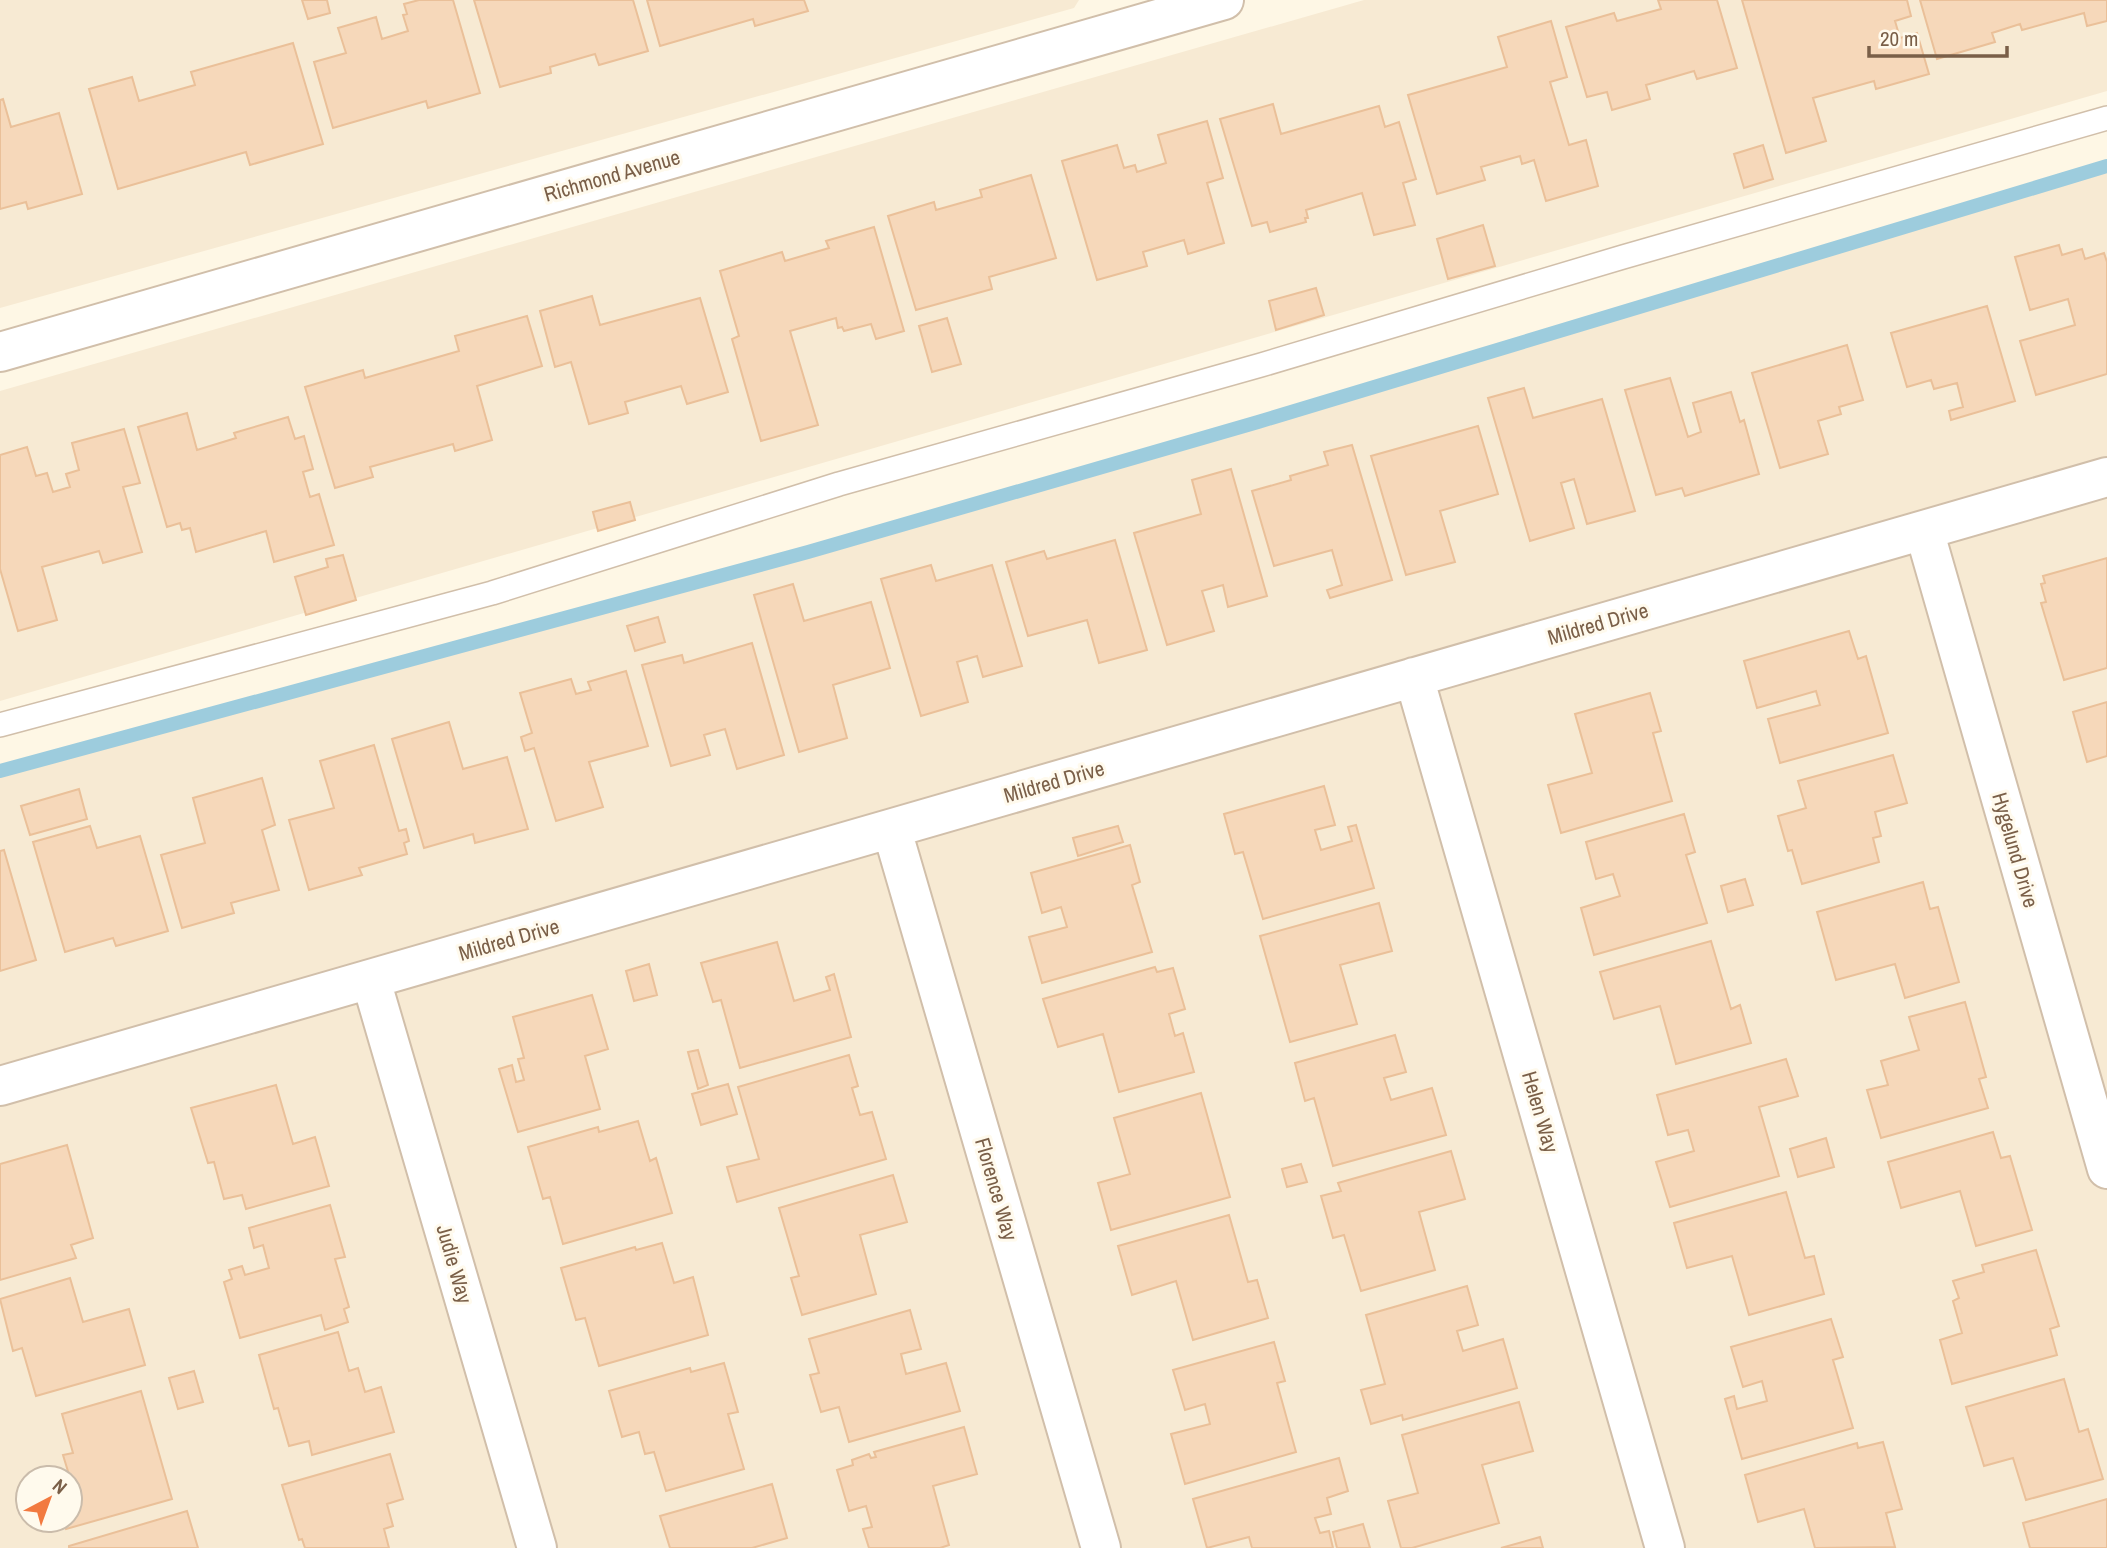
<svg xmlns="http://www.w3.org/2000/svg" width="2107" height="1548" font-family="'Archivo Narrow',sans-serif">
<rect width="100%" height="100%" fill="#fef7e5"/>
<path fill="#f7ead3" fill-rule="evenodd" d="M0,0h1079l-5,8 -1074,300z
M1364,0h743v91l-2107,610v-310z
M2107,166v1382h-2107v-777l808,-219 450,-130zM28,1478h42v42h-42z"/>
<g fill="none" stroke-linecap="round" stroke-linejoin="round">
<path stroke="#9dccdd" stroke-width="14" d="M0,771l808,-219 450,-130 849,-256"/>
</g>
<path fill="#f6d8ba" stroke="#eac099" stroke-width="2" d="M302,0h25l3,13 -22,6z
M419,0h34l27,93 -52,15 -2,-7 -93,27 -19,-66 32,-9 -8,-25 38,-11 6,22 26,-8 -5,-16 4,-1 -3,-10z
M474,0h159l15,51 -49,14 -4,-11 -45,13 1,6 -51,14z
M647,0h157l4,11 -53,15 -2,-7 -93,27z
M1658,0h59l20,68 -40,11 -3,-8 -48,14 4,14 -38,11 -5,-18 -20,5 -21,-70 48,-14 3,8 44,-12z
M1742,0h165l4,16 -16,5 5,17 17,-5 12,41 -53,15 -2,-8 -61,17 13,43 -40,12z
M1920,0h187v21l-20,5 -3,-13 -62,17 -2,-6 -28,9 3,9 -58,17z
M1551,21l16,56 -17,5 19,63 17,-5 12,46 -52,15 -12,-41 -12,4 -2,-8 -39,11 4,13 -48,14 -29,-99 99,-28 -9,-30z
M293,43l30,101 -73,21 -4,-13 -128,37 -29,-100 43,-12 7,24 56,-16 -4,-13z
M3,99l8,28 48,-14 23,81 -54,15 -2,-7 -26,7v-109z
M1273,104l8,30 98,-28 6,21 14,-5 17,57 -13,4 12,42 -41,10 -12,-42 -56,17 2,8h-3l1,4 -36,10 -3,-10 -15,4 -32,-107z
M1207,121l16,57 -16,5 17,60 -36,11 -4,-14 -41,12 4,14 -50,14 -35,-119 55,-16 7,23 11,-3 2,7 29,-9 -8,-28z
M1763,145l10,34 -29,9 -10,-34z
M1031,175l25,83 -67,19 3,12 -76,21 -28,-94 46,-14 2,8 46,-13 -2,-7z
M1483,225l12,41 -47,13 -11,-40z
M874,227l30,104 -28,8 -5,-15 -27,7 -2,-4 -4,1 -2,-10 -46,13 28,94 -57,16 -29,-102 7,-3 -19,-65 62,-19 3,9 44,-13 -3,-7z
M2059,245l3,10 20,-6 3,10 19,-6 3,9v112l-71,21 -16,-54 55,-16 -7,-26 -38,11 -15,-53z
M1316,288l8,27 -48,15 -7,-29z
M592,296l8,29 100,-27 28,94 -41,12 -6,-18 -56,16 3,11 -39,11 -18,-62 -16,5 -15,-56z
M1987,306l28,95 -64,19 -2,-9 14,-4 -6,-24 -23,6 -3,-9 -24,7 -16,-54z
M527,316l15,50 -65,20 15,54 -37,11 -2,-7 -83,23 3,10 -38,11 -30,-101 58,-17 2,8 94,-27 -4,-15z
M947,318l14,46 -29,8 -13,-46z
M1847,345l16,55 -24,7 2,7 -23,7 10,33 -48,14 -28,-95z
M1670,378l18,59 13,-5 -8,-29 38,-11 9,30 4,-2 15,54 -74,22 -3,-8 -26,7 -31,-105z
M1524,388l9,30 69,-19 33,112 -48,13 -13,-45 -13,4 13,45 -44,13 -42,-143z
M187,413l10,37 39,-12 -2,-5 54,-16 7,22 9,-3 9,33 -10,3 7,25 9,-3 15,51 -60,17 -8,-31 -70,21 -6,-24 -8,2 -2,-7 -13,4 -29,-100z
M1478,426l20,68 -58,17 15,51 -49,13 -35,-119z
M124,429l16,54 -17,4 19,65 -39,11 -4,-12 -57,16 15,53 -39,11 -18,-62v-114l27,-8 9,29 11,-3 6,19 17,-5 -4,-13 13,-4 -7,-27z
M1352,445l40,135 -62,18 -3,-8 15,-5 -10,-35 -58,16 -22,-75 39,-11 -1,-4 38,-11 -4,-13z
M1231,469l36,127 -39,11 -5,-22 -21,6 12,40 -47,14 -33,-112 67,-19 -9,-34z
M630,502l5,18 -37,11 -5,-19z
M1115,540l32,110 -48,13 -12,-43 -59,16 -22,-74 38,-11 3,8z
M343,555l13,45 -50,15 -11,-38 33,-10 -2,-8z
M2107,558v110l-43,12 -23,-77 5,-1 -5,-18 4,-1 -2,-7z
M931,565l5,16 56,-16 30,101 -39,11 -6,-21 -20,6 11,40 -47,14 -40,-137z
M793,584l11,37 67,-19 19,66 -57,17 14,53 -48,14 -45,-157z
M658,617l7,25 -30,9 -8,-25z
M1849,631l9,28 8,-3 22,77 -108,30 -12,-44 52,-14 -4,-14 -59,17 -13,-47z
M752,643l32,112 -47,14 -12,-40 -21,6 6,20 -39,11 -29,-101 40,-10 2,8z
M626,671l22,75 -59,16 14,45 -47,14 -22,-73 -9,3 -4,-14 11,-4 -12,-40 51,-14 5,15 15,-4 -3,-8z
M1650,693l11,38 -8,2 19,68 -111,32 -13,-48 44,-12 -17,-59z
M2107,702v54l-20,6 -14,-50z
M449,722l14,47 44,-12 21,72 -53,14 -2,-9 -49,14 -32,-109z
M374,745l25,86 7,-2 3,12 -5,2 3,11 -48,14 3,7 -53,15 -20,-70 45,-12 -14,-47z
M1893,755l14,48 -32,9 6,24 -8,2 6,24 -77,22 -10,-34 -4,1 -10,-35 28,-8 -8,-27z
M262,778l13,47 -13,5 17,60 -48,13 3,10 -52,15 -21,-73 44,-12 -12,-45z
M1324,786l11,39 -20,5 6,20 31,-9 -4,-14 8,-2 18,63 -111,31 -20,-67 -8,2 -11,-40z
M79,789l8,30 -57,16 -9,-29z
M1684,814l11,38 -9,3 21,68 -113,32 -13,-47 39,-12 -7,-22 -17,5 -10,-37z
M90,826l7,22 43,-12 28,95 -52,15 -3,-8 -48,14 -32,-110z
M1118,826l5,16 -45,14 -5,-18z
M1130,845l10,37 -8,3 20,67 -110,31 -13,-46 38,-10 -6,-20 -19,6 -11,-40z
M4,850l32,110 -36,11v-120z
M1745,879l8,26 -25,7 -7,-26z
M1923,882l7,27 8,-2 21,75 -54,16 -10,-34 -59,16 -19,-68z
M1379,903l13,48 -52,14 17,59 -67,18 -30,-106z
M1711,941l20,68 9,-4 11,38 -75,21 -16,-58 -46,13 -14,-47z
M777,942l17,59 36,-11 -4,-13 8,-3 17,63 -111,31 -19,-68 -8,2 -12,-39z
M649,964l8,31 -23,6 -8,-30z
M1155,967l2,5 16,-4 12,41 -16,5 6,22 8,-3 11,39 -75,20 -16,-58 -45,13 -15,-48z
M592,995l16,54 -23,7 15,53 -82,23 -19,-63 13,-4 4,17 8,-2 -6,-21 6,-1 -11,-41z
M1965,1002l21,75 -7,2 9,29 -107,30 -14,-48 21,-5 -7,-24 38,-11 -10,-33z
M1395,1035l11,37 -22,6 7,22 41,-12 14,47 -113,31 -19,-68 -9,3 -10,-38z
M698,1050l10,35 -10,4 -10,-37z
M849,1055l9,31 -6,2 8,27 12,-3 14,47 -149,43 -10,-35 32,-8 -21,-72z
M1786,1059l12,37 -39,11 20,69 -109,31 -14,-45 38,-11 -6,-21 -20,5 -11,-40z
M728,1084l9,30 -36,11 -9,-31z
M276,1085l17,59 22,-7 14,49 -83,23 -4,-14 -18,4 -10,-37 -6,1 -17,-55z
M1201,1093l29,104 -119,33 -13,-47 32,-9 -16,-56z
M638,1121l12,40 6,-3 16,55 -109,31 -13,-47 -7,2 -15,-52 70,-20 1,5z
M1993,1132l8,26 9,-2 22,74 -56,16 -16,-55 -59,17 -13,-46z
M1826,1138l8,29 -36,10 -8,-28z
M67,1145l26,93 -22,7 5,13 -76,22v-116z
M1451,1151l14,48 -46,13 16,58 -74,21 -17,-56 -11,3 -12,-42 20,-5 -3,-8z
M1301,1164l6,18 -20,5 -5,-18z
M893,1175l14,47 -47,13 16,59 -74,21 -11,-37 8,-2 -20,-68z
M1786,1192l19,66 9,-2 10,38 -75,21 -17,-59 -45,12 -13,-45z
M330,1205l15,52 -10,2 14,48 -5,2 4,13 -23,8 -4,-15 -81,23 -16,-56 8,-3 -3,-9 13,-4 3,9 24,-7 -6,-23 -9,3 -5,-20z
M1229,1215l19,67 9,-2 11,38 -75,22 -17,-59 -44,14 -14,-49z
M662,1243l12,40 19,-6 15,58 -109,31 -14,-48 -9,2 -15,-52 74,-21 1,3z
M2036,1250l23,76 -9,3 7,26 -105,29 -12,-44 22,-7 -9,-32 6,-3 -6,-17 31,-9 -2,-7z
M70,1278l13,44 46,-13 16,56 -109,31 -14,-48 -9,3 -13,-52z
M1467,1286l11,39 -21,6 6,20 40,-12 14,49 -114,32 -1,-5 -31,9 -10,-34 24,-6 -19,-69z
M910,1310l11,39 -20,5 5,20 40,-11 14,48 -111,31 -10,-35 -18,5 -11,-37 9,-2 -10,-34z
M1831,1319l12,38 -10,3 20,68 -111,31 -17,-60 9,-3 3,13 30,-8 -5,-20 -19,6 -12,-40z
M338,1332l11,39 9,-3 7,24 16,-5 13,45 -82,23 -3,-14 -20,5 -11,-38 -4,1 -15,-54z
M1274,1342l11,39 -8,2 19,69 -111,32 -14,-50 39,-10 -5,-20 -20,6 -12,-40z
M724,1363l14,49 -10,2 16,55 -78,22 -12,-39 -9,2 -6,-22 -17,5 -13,-46 81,-23 1,4z
M194,1371l9,31 -25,7 -9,-31z
M2064,1379l15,53 9,-3 15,50 -77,21 -13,-42 -29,8 -18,-59z
M141,1391l31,108 -106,30 -3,-9h7v-42l-7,-23 10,-2 -11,-39z
M1519,1402l14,49 -51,14 17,58 -87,25h-11l-13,-47 30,-8 -16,-58z
M964,1427l13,47 -44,12 16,59 -9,3h-71l-6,-19 9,-2 -6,-21 -17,5 -12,-41 16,-5 -1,-5 17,-6 2,4 5,-1 -2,-5z
M1883,1442l19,67 -16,4 9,34 -80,1 -11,-39 -46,13 -13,-47 112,-32 1,5z
M390,1454l13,45 -16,5 6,22 -9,3 5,19h-84l-3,-9 -3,1 -17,-55z
M1339,1458l9,33 -21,7 4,16 -16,4 5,15 9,-2 4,17h-81l-3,-11 -42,11 -14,-49z
M772,1484l15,54 -35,10h-82l-10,-32z
M2107,1499v49h-77l-7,-25z
M187,1511l11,37h-129v-2z
M1363,1524l7,24h-33l-4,-16z
M1540,1537l3,11h-42z"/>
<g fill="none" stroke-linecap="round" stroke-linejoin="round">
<g stroke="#d1bfaa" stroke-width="26">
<path id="service" d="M0,725l492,-132 347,-109 422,-119 362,-108 484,-139"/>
</g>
<g stroke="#d1bfaa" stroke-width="42">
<path id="minor" d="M0,352l1224,-352
M1924,530l183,639
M1414,677l251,871
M892,830l209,718
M371,980l166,568
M0,1086l2107,-609"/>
</g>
<use href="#service" stroke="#fff" stroke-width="23"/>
<use href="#minor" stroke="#fff" stroke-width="38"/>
</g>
<g text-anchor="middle" stroke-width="6" stroke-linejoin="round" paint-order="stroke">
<g font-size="21" fill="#7a5f48" stroke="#fffaed">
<text transform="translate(612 176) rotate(-16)" y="7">Richmond Avenue</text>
<text transform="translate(1598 624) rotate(-16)" y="7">Mildred Drive</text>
<text transform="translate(1054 782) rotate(-16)" y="7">Mildred Drive</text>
<text transform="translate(2015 850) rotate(74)" y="7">Hygelund Drive</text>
<text transform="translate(509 940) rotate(-16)" y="7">Mildred Drive</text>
<text transform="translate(1540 1112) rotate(74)" y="7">Helen Way</text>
<text transform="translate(996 1189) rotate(74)" y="7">Florence Way</text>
<text transform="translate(454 1264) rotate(74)" y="7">Judie Way</text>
</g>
</g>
<g transform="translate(49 1499) rotate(41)"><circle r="33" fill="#fffaed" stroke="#cabcab" stroke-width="2"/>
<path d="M0-5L12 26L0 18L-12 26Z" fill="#f27a40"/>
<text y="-10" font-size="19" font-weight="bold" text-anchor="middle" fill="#7a5f48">N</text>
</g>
<path d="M1869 46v10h138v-10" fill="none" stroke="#7a5f48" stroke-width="3.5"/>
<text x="1880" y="46" font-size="21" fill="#7a5f48" stroke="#fffaed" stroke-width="5" paint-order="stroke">20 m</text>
</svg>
